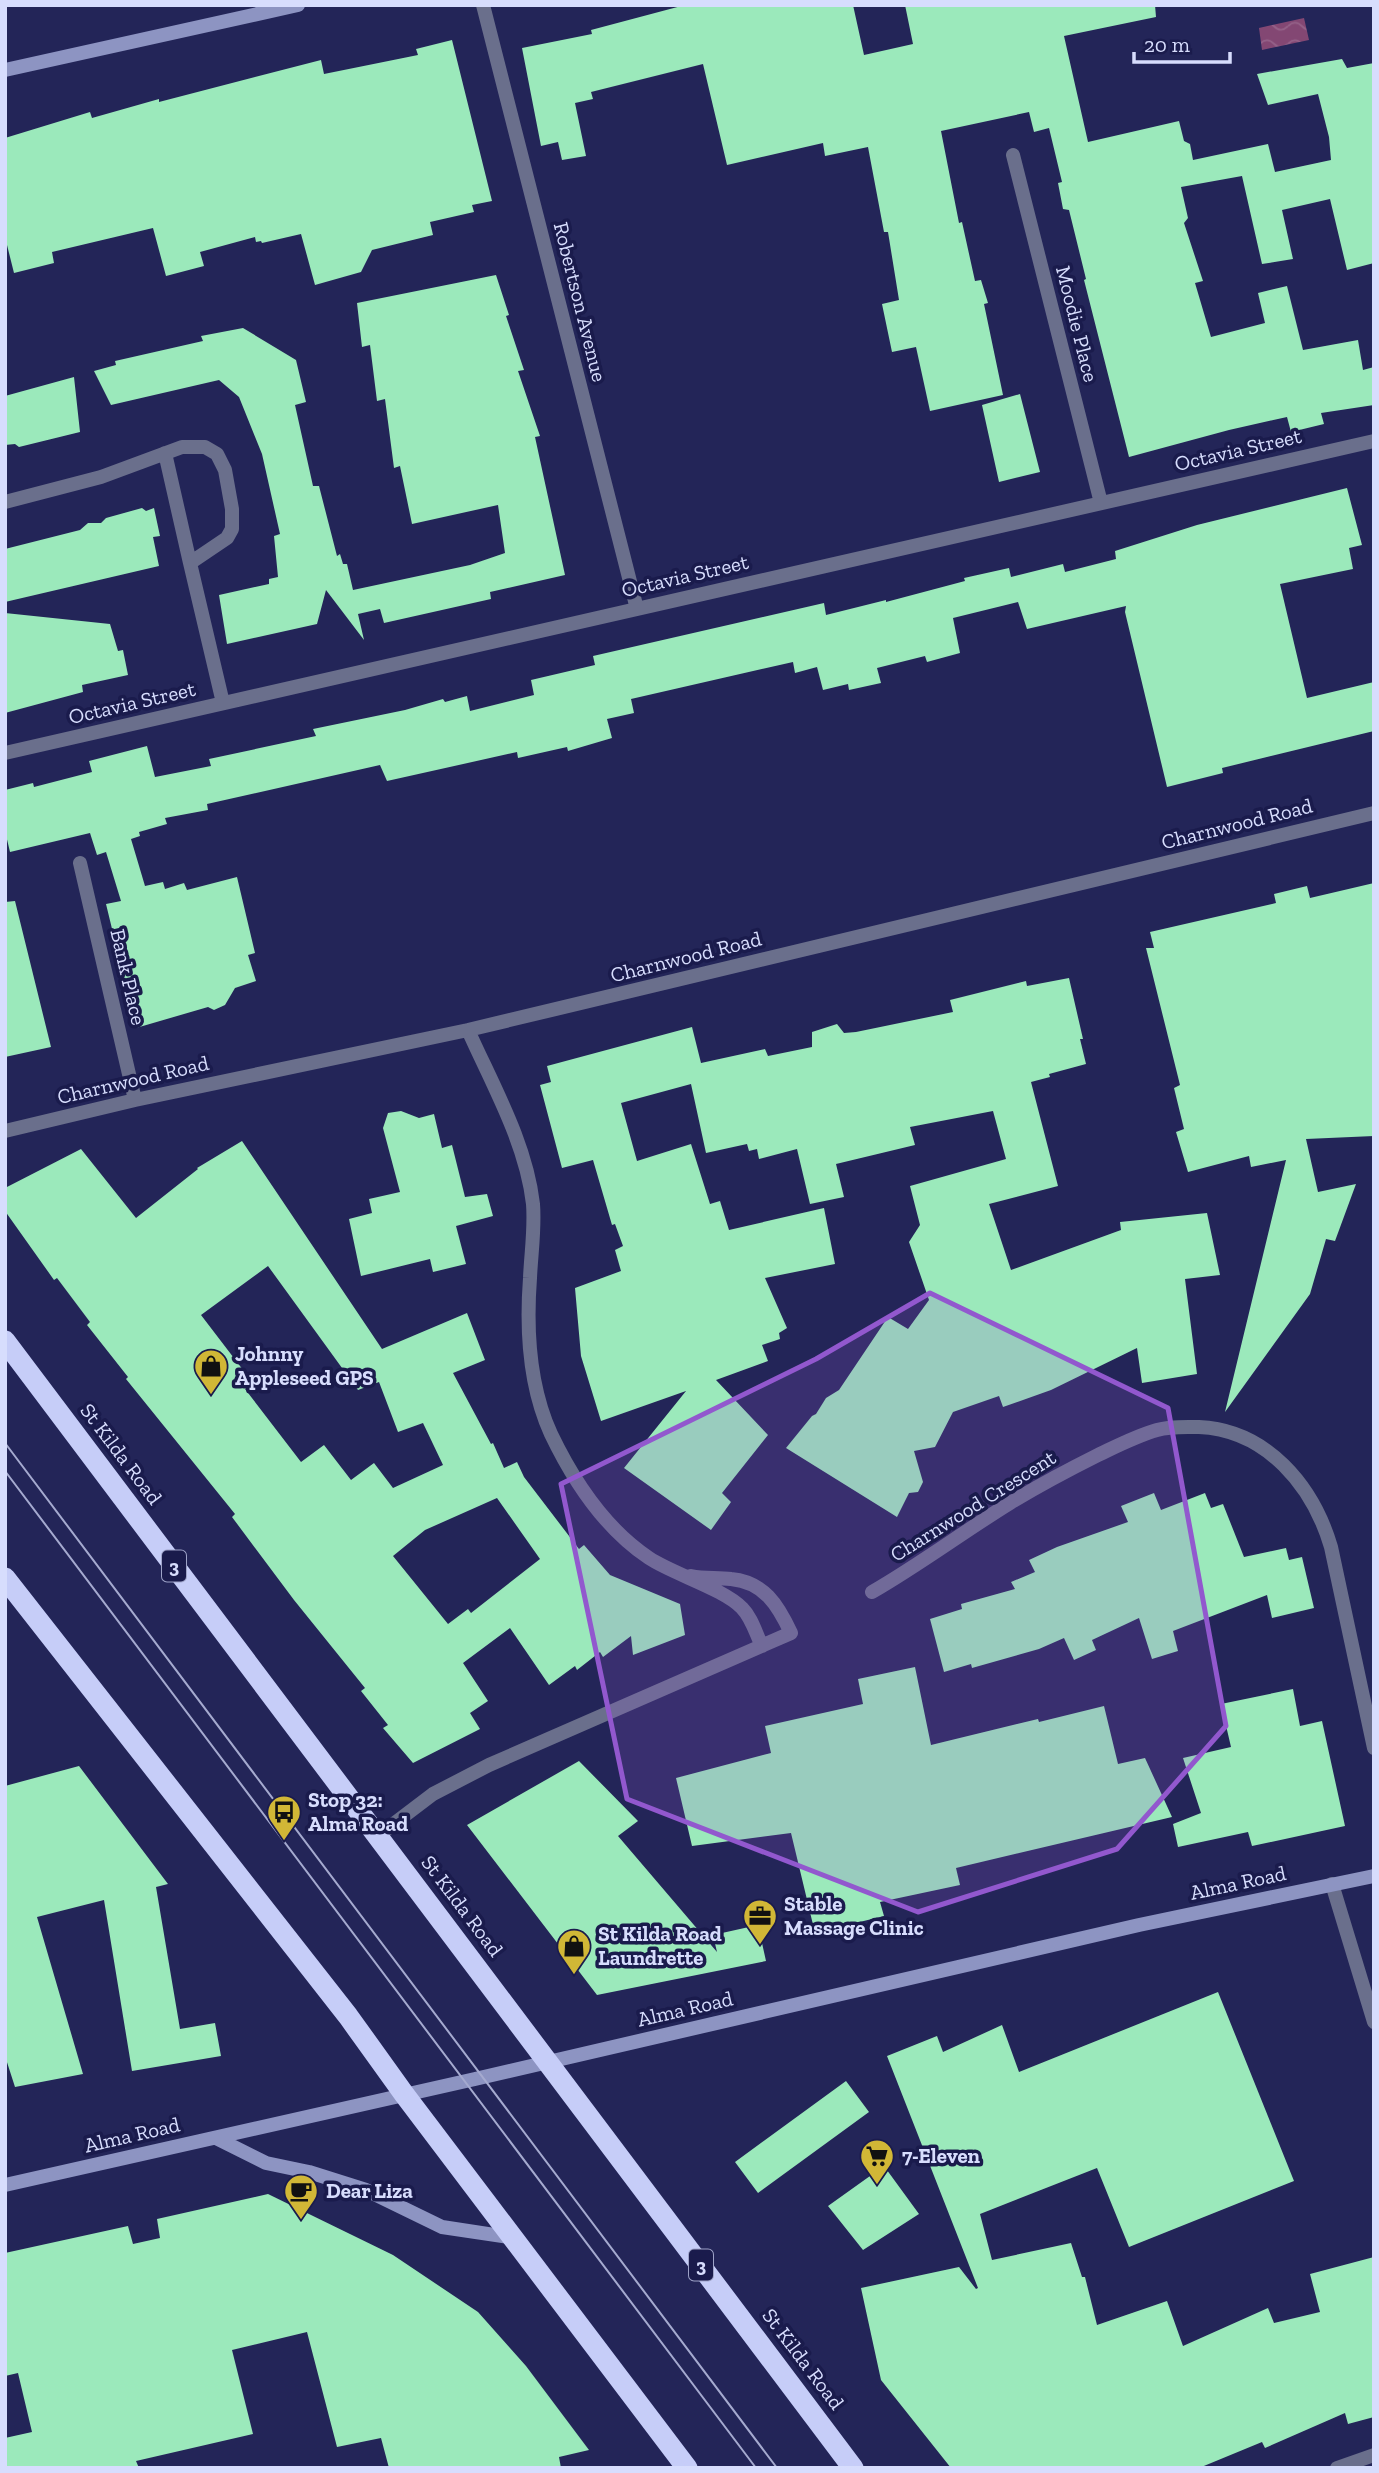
<svg xmlns="http://www.w3.org/2000/svg" width="1379" height="2473" font-family="'Zilla Slab',serif">
<defs>
<pattern id="water-waves" width="16" height="10" patternUnits="userSpaceOnUse" patternTransform="scale(1.75)"><rect width="16" height="10" fill="#834773"/><path d="M0 5q4-4 8 0t8 0" fill="none" stroke="#946188"/></pattern>
</defs>
<rect width="100%" height="100%" fill="#232558"/>
<path fill="url(#water-waves)" d="M1304,18l5,22 -47,10 -3,-22z"/>
<path fill="#9be9bb" fill-rule="evenodd" d="M685,5h168l11,50 49,-11 -8,-39h250l1,12 -92,19 24,106 91,-21 5,20 6,3 3,16 75,-16 7,28 56,-12 -2,-23 -11,-43 -50,11 -11,-31 85,-15 5,9 27,-5v200l-27,7 -17,-71 -48,11 11,49 -31,5 -20,-88 -61,11 7,31 -4,5 19,58 -8,2 16,54 54,-14 -7,-30 29,-7 16,64 55,-10 5,30 11,-3v38l-53,8 3,11 -33,8 -4,-15 -58,13 -100,27 -45,-177 2,-1 -17,-69 -6,-1 -5,-26 4,-1 -13,-54 -15,4 -5,-20 -88,19 18,92 3,-1 13,59 6,-1 7,23 -4,1 19,91 -73,16 -14,-64 -24,5 -10,-48 17,-4 -11,-68h-4l-16,-85 -43,9 -2,-13 -96,22 -24,-101 -112,28 2,7 -18,4 11,53 -24,4 -4,-18 -17,4 -19,-98 70,-14 -1,-4z
M452,40l40,161 -20,4 2,7 -44,10 3,13 -61,15 -11,22 -46,13 -14,-51 -39,9 -1,-2 -5,1 -1,-5 -55,15 4,14 -38,10 -13,-48 -101,24 2,11 -40,10 -9,-36v-99l85,-26 2,6 67,-19v3l162,-42 3,14 94,-19 -2,-6z
M496,275l13,40 -3,1 18,54 -6,1 22,65 -5,1 30,138 -75,17 1,7 -107,24 -4,-14 -22,5 6,26 -38,-50 -9,34 -90,20 -8,-49 50,-11v-5l9,-2 -4,-41 6,-2 -18,-80 -23,-57 -20,-17 -108,25 -17,-34 22,-6 -1,-4 88,-20 -2,-5 42,-8 53,32 10,42 -11,3 18,81h6l18,70 3,-2 3,10h4l6,26 117,-25 35,-12 -7,-48 -86,19 -12,-58 -6,2 -9,-69 -8,2 -7,-56 -8,2 -5,-44z
M74,377l6,55 -61,15 -4,-3 -10,1v-49z
M1020,394l20,78 -41,10 -17,-77z
M1347,488l15,57 -13,3 4,21 -73,15 27,114 67,-16v49l-152,37 1,5 -56,14 -42,-175 1,-6 -99,23 -9,-27 -65,16 7,35 -33,9 -2,-6 -48,12 4,15 -32,7 -1,-6 -25,6 -6,-23 -22,6 -2,-11 -162,37 3,14 -27,6 5,19 -44,13 -1,-4 -49,11 -1,-6 -130,29 -7,-16 -173,39 1,6 -43,8 2,6 -28,8 1,4 -9,3 14,47 18,-4 2,7 19,-6 3,7 50,-13 18,76 -7,2 8,26 -21,7 -10,17 -11,5 -6,-3 -72,21 -30,-124 15,-3 -15,-49 -9,3 -7,-22 -80,19 -5,-21v-41l28,-7 1,4 58,-15 -3,-11 58,-15 8,31 56,-11 -2,-7 107,-23 -3,-7 92,-19 38,-11 2,3 22,-6 3,15 64,-16 -3,-15 64,-15 -2,-9 231,-53 2,12 60,-15v2l79,-21 -1,-3 45,-10 2,9 52,-13 2,8 51,-13 -1,-8 82,-26z
M142,508l4,3 8,-3 6,28 -7,1 6,29 -154,36v-53l75,-19 8,-7h13l5,-5z
M5,613l105,11 8,27 5,-1 5,25 -46,10 1,7 -78,21z
M1374,883v253l-68,3 12,53 38,-8 -21,57 -9,-2 -16,55 -85,118 61,-252 -35,7 -2,-11 -61,16 -12,-40 8,-3 -10,-41 6,-3 -34,-137h8l-4,-16 126,-29 -2,-9 33,-8 3,12z
M15,901l36,146 -46,10v-155z
M1069,978l14,61h-3l6,25 -37,10 1,3 -19,5 27,104 -69,18 22,66 110,-40 -1,-8 87,-9 13,62 -35,4 12,95 -55,9 -5,-35 -86,42 -48,17 -4,-11 -46,16 -18,35 -21,4 9,31 -5,10 -9,1 -12,24 -111,-69 26,-32 4,-2 10,-16 13,-8 49,-73 20,12 21,-29 -20,-58 11,-17 -10,-39 96,-27 -13,-48 -83,16 5,18 -79,19 8,33 -34,7 -13,-55 -38,10 -2,-10 -8,2 -2,-7 -41,9 -15,-69 -70,19 16,58 54,-17 19,60 10,-3 9,29 95,-22 11,56 -70,14 22,50 -8,5 1,6 -18,6 6,16 -52,19 52,55 -46,58 9,9 -20,28 -87,-62 62,-77 -85,30 -20,-65 -6,-68 46,-17 -6,-21 8,-4 -8,-22 -3,1 -19,-65 -31,8 -22,-83 11,-3 -4,-16 145,-39 9,36 64,-14 3,7 44,-9v-15l25,-8 7,9 12,-1 97,-20 -3,-12 76,-19 1,5z
M401,1111l18,7 15,-4 8,34 10,-3 13,52 22,-3 6,22 -37,10 10,38 -33,8 -3,-13 -69,17 -12,-57 23,-6 -3,-14 31,-7 -17,-64 5,-15z
M242,1141l140,208 85,-36 18,47 -32,13 38,71 2,-1 11,25 13,-6 7,15 55,72 5,-4 26,30 70,29 5,31 -52,20 -2,-19 -28,21 -3,-5 -23,18 -2,-4 -26,19 -39,-57 -47,35 25,38 -18,12 10,16 -67,34 -30,-35 5,-3 -27,-34 4,-3 -71,-88 -62,-83 3,-3 -109,-135 2,-2 -41,-52 3,-3 -33,-44 -3,2 -49,-69v-23l76,-39 55,69 62,-49 -1,-1zM268,1266l90,124 21,-8 19,50 25,-9 20,42 -50,23 -19,-25 -23,17 -27,-35 -23,17 -56,-73 8,-6 -52,-68zM497,1498l43,61 -69,54 -3,-4 -20,15 -55,-68 32,-26z
M1154,1493l7,17 44,-17 6,15 12,-4 21,53 42,-9 3,12 13,-3 12,51 -42,10 -5,-23 -94,36 5,20 -26,8 -13,-41 -47,22 4,10 -22,10 -10,-22 -25,11 -67,19 -1,-4 -27,8 -14,-53 32,-10 -1,-5 54,-15 -4,-7 24,-10 -6,-12 28,-13 71,-25 -7,-16z
M915,1667l16,78 107,-26 1,3 65,-16 14,58 27,-6 27,59 -216,51 4,17 -80,17 4,14 -69,17 -24,-100 -99,13 -16,-68 95,-25 -6,-27 98,-22 -5,-25z
M1293,1689l7,37 22,-5 23,105 -93,20 -4,-14 -70,15 -5,-23 28,-11 -18,-55 48,-11 -10,-43z
M579,1761l59,60 -20,15 99,116 -4,-17 45,-10 8,36 -169,34 -130,-170z
M79,1766l89,118 -12,3 24,142 35,-6 6,33 -89,15 -28,-171 -67,17 46,157 -68,13 -10,-31v-270z
M1218,1992l76,189 -165,66 -32,-79 -117,46 12,46 79,-17 11,34h3l12,48 70,-24 16,45 85,-38 6,15 46,-11 -10,-38 64,-17v160l-26,7 -3,-11 -80,35 -3,-6 -63,26h-248l-70,-88 -20,-92 98,-21 17,22 2,-1 -91,-232 50,-20 6,16 59,-27 17,47z
M846,2081l23,31 -111,81 -23,-31z
M884,2166l35,48 -56,36 -35,-44z
M268,2194l125,61 85,57 48,54 63,84 -30,7 2,11h-172l-8,-30 -44,9 -30,-115 -75,18 21,84 -117,27 3,7h-134v-30l27,-6 -14,-59 -13,3v-123l123,-27 5,18 27,-6 -3,-19z"/>
<g fill="none" stroke-linecap="round" stroke-linejoin="round">
<path stroke="#6a6f8c" stroke-width="14" d="M483,5l154,604
M1013,155l88,348
M165,453l25,110
M5,502l96,-25 81,-30h23l12,7 8,16 7,39v20l-5,9 -37,25 33,140
M5,753l1369,-312
M80,863l55,237
M468,1030c25,56 58,113 65,174 2,25 -2,50 -3,74 -4,53 -1,108 21,156 23,48 53,94 98,124 24,16 75,31 93,50 10,10 14,26 20,38
M5,1131l130,-31 333,-70 906,-217
M872,1592c47,-27 91,-60 138,-89 28,-17 58,-33 88,-48 19,-9 38,-19 59,-25 13,-4 28,-3 42,-3 68,3 114,59 132,120l43,201
M379,1835l54,-41 56,-29 302,-132c-13,-28 -27,-51 -60,-54 -13,-2 -26,0 -40,-3
M1332,1884l42,138
M1337,2468l37,-13"/>
<path stroke="#8d94c2" stroke-width="14" d="M5,70l293,-65
M216,2138l50,25 43,9 57,18 76,37 73,11
M5,2185l470,-106 664,-154 235,-49"/>
<path stroke="#c6cdf8" stroke-width="21" d="M5,1341l848,1127
M5,1578l343,438 56,78 283,374"/>
<path stroke="#a5aacf" stroke-width="2" d="M5,1443l772,1025
M5,1471l751,997"/>
</g>
<path fill="#9258ce" fill-opacity="0.2" stroke="#9258ce" stroke-width="5" stroke-linejoin="round" d="M930,1293l238,115 58,318 -109,123 -199,63 -291,-113 -66,-315 255,-125z"/>
<defs>
<g id="shop-pin" transform="scale(1.75)"><path d="M0 17L-7.5 6A9.5 9.5 0 1 1 7.5 6Z" fill="#d1b736" stroke="#1a1b4c"/><path d="M-5-2.5h2.3a2.7 3.5 0 0 1 5.4 0H5L5.5 6h-11ZM-1.5-2.5h3a1.5 2.3 0 0 0-3 0Z" fill="#111"/></g>
<g id="bus-pin" transform="scale(1.75)"><path d="M0 17L-7.5 6A9.5 9.5 0 1 1 7.5 6Z" fill="#d1b736" stroke="#1a1b4c"/><path d="M-5-6H5V4H4V6H2V4H-2V6H-4V4H-5ZM-3.5-4V0h7V-4ZM-3.5 1.2v1.5H-2V1.2ZM2 1.2v1.5H3.5V1.2Z" fill="#111"/></g>
<g id="office-pin" transform="scale(1.75)"><path d="M0 17L-7.5 6A9.5 9.5 0 1 1 7.5 6Z" fill="#d1b736" stroke="#1a1b4c"/><path d="M-6-3h4V-5.5h4V-3h4V5H-6ZM-1-4.5V-3h2v-1.5ZM-6 0V1H6V0Z" fill="#111"/></g>
<g id="supermarket-pin" transform="scale(1.75)"><path d="M0 17L-7.5 6A9.5 9.5 0 1 1 7.5 6Z" fill="#d1b736" stroke="#1a1b4c"/><path d="M-6-5.5h2.5l.6 2H6L4.5 2H-2.5L-4.4-4H-6ZM-1.5 3.2a1.3 1.3 0 1 0 .1 0ZM3 3.2a1.3 1.3 0 1 0 .1 0Z" fill="#111"/></g>
<g id="cafe-pin" transform="scale(1.75)"><path d="M0 17L-7.5 6A9.5 9.5 0 1 1 7.5 6Z" fill="#d1b736" stroke="#1a1b4c"/><path d="M-5.5-4.5H6V0H3Q3 3.5 0 3.5H-2.5Q-5.5 3.5-5.5 0ZM3-3.2v2h1.7v-2ZM-6 4.5H4V6H-6Z" fill="#111"/></g>
</defs>
<g fill-rule="evenodd">
<use href="#shop-pin" x="211" y="1366"/>
<use href="#bus-pin" x="284" y="1812"/>
<use href="#office-pin" x="760" y="1916"/>
<use href="#shop-pin" x="574" y="1946"/>
<use href="#supermarket-pin" x="877" y="2156"/>
<use href="#cafe-pin" x="301" y="2191"/>
</g>
<g text-anchor="middle" stroke-width="7" stroke-linejoin="round" paint-order="stroke">
<g fill="#1a1b4c" stroke="#9ea3c8" stroke-width="2">
<rect x="162" y="1550.5" width="24" height="31" rx="5"/>
<rect x="689" y="2249.5" width="24" height="31" rx="5"/>
</g>
<g font-size="19" font-weight="bold" fill="#d7ddfd">
<text x="174" y="1573">3</text>
<text x="701" y="2272">3</text>
</g>
<g font-size="21" fill="#d7ddfd" stroke="#1a1b4c">
<text transform="translate(580 302) rotate(76)" y="7">Robertson Avenue</text>
<text transform="translate(1077 324) rotate(76)" y="7">Moodie Place</text>
<text transform="translate(1238 450) rotate(-13)" y="7">Octavia Street</text>
<text transform="translate(685 576) rotate(-13)" y="7">Octavia Street</text>
<text transform="translate(132 703) rotate(-13)" y="7">Octavia Street</text>
<text transform="translate(1237 824) rotate(-14)" y="7">Charnwood Road</text>
<text transform="translate(686 957) rotate(-14)" y="7">Charnwood Road</text>
<text transform="translate(128 977) rotate(77)" y="7">Bank Place</text>
<text transform="translate(133 1080) rotate(-13)" y="7">Charnwood Road</text>
<text transform="translate(121 1454) rotate(53)" y="7">St Kilda Road</text>
<text transform="translate(973 1506) rotate(-32)" y="7">Charnwood Crescent</text>
<text transform="translate(1238 1883) rotate(-12)" y="7">Alma Road</text>
<text transform="translate(462 1906) rotate(53)" y="7">St Kilda Road</text>
<text transform="translate(685 2009) rotate(-13)" y="7">Alma Road</text>
<text transform="translate(132 2135) rotate(-13)" y="7">Alma Road</text>
<text transform="translate(803 2359) rotate(53)" y="7">St Kilda Road</text>
</g>
<g font-size="21" font-weight="bold" fill="#d7ddfd" stroke="#1a1b4c" text-anchor="start">
<text x="235" y="1361">Johnny<tspan x="235" dy="24">Appleseed GPS</tspan></text>
<text x="308" y="1807">Stop 32:<tspan x="308" dy="24">Alma Road</tspan></text>
<text x="784" y="1911">Stable<tspan x="784" dy="24">Massage Clinic</tspan></text>
<text x="598" y="1941">St Kilda Road<tspan x="598" dy="24">Laundrette</tspan></text>
<text x="902" y="2163">7-Eleven</text>
<text x="326" y="2198">Dear Liza</text>
</g>
</g>
<rect width="1379" height="2473" fill="none" stroke="#d7ddfd" stroke-width="14"/>
<path d="M1134 52v10h96v-10" fill="none" stroke="#d7ddfd" stroke-width="3.5"/>
<text x="1144" y="52" font-size="21" fill="#d7ddfd" stroke="#1a1b4c" stroke-width="5" paint-order="stroke">20 m</text>
</svg>
